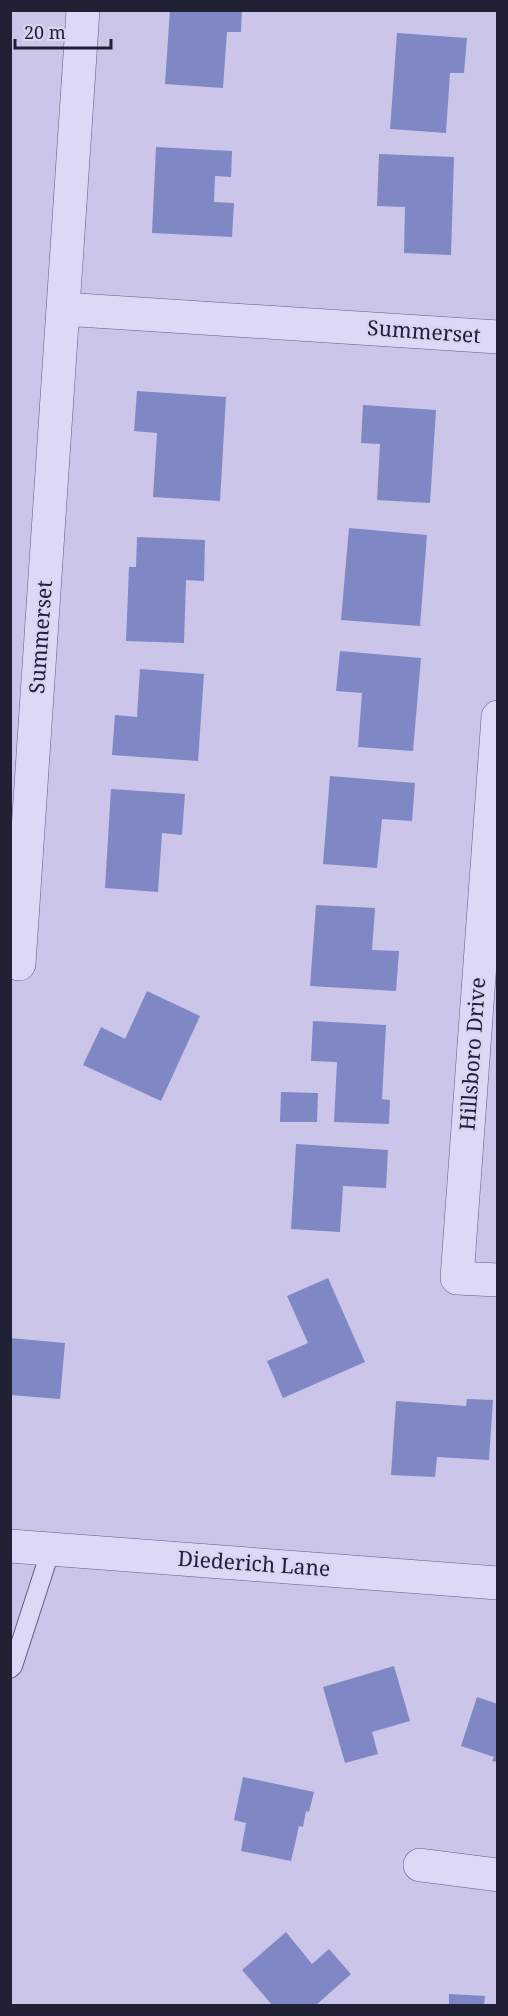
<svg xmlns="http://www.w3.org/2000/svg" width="508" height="2016" font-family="'Noto Serif',serif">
<rect width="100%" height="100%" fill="#cbc5ea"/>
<path fill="#7f88c4" d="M170,10h72l-1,22h-14l-4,56 -58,-4z
M397,33l70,5 -3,35h-14l-4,60 -56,-4z
M156,147l76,4 -1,26 -16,-1 -1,26 20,1 -2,34 -80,-4z
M379,154l75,3 -3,98 -47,-2 1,-46 -28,-1z
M137,391l89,6 -6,104 -67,-4 4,-64 -23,-2z
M363,405l73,5 -6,93 -53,-3 3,-56 -19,-1z
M349,528l78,7 -7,91 -79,-6z
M137,537l68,3 -1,41 -18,-1 -2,63 -58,-2 3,-74h7z
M340,651l81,7 -8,93 -55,-4 4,-54 -26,-2z
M140,669l64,5 -6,87 -86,-6 3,-40 22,2z
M330,776l85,7 -3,38 -30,-2 -5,49 -54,-4z
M111,789l74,5 -3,41 -20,-2 -4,59 -53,-4z
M316,905l59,3 -3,42 27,1 -3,40 -86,-5z
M147,991l53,25 -39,85 -78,-36 18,-38 24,12z
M313,1021l73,4 -4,74 8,1 -1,24 -55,-2 3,-60 -26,-1z
M281,1092l37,1 -1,29h-37z
M296,1144l92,6 -2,38 -43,-2 -3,46 -49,-3z
M328,1278l37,84 -82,36 -16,-37 41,-18 -21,-47z
M10,1338l55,5 -5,56 -50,-4z
M467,1399l26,1 -4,60 -52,-3 -2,20 -44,-2 5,-74 70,5z
M394,1666l16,55 -38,11 6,22 -33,9 -22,-76z
M477,1697l21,7v58l-6,-1 2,-4 -33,-11z
M243,1777l71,15 -5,20 -3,-1 -3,16 -4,-1 -8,35 -50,-10 5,-28 -12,-3z
M286,1932l26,32 17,-15 22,25 -36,32h-42l-31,-36z
M449,1994l36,2 -1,10h-35z"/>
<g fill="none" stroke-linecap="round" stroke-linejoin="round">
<g stroke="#5d5e83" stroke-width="20">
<path id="service" d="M10,1669l3,-3 38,-117"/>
</g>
<g stroke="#5d5e83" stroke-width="34">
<path id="minor" d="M63,309l435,28
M498,717l-41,561 41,2
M19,964l64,-954
M420,1865l78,10"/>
</g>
<g stroke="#5d5e83" stroke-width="34">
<path id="tertiary" d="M10,1546l488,37"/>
</g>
<use href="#service" stroke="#dcd8f5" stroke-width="18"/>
<use href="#minor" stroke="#dcd8f5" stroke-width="33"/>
<use href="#tertiary" stroke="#dcd8f5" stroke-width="33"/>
</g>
<g text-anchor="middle" stroke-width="4.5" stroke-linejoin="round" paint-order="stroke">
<g font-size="21" fill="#202135" stroke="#d9d4f2">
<text transform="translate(424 332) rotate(4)" y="7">Summerset</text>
<text transform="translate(41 637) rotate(-86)" y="7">Summerset</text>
<text transform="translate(473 1054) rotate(-86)" y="7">Hillsboro Drive</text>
<text transform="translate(254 1564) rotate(4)" y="7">Diederich Lane</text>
</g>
</g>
<rect width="508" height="2016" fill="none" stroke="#202135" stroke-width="24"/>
<path d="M15 39v9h96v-9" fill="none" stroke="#202135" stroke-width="3"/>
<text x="24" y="39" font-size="18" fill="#202135" stroke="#d9d4f2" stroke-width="4.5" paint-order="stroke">20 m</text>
</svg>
